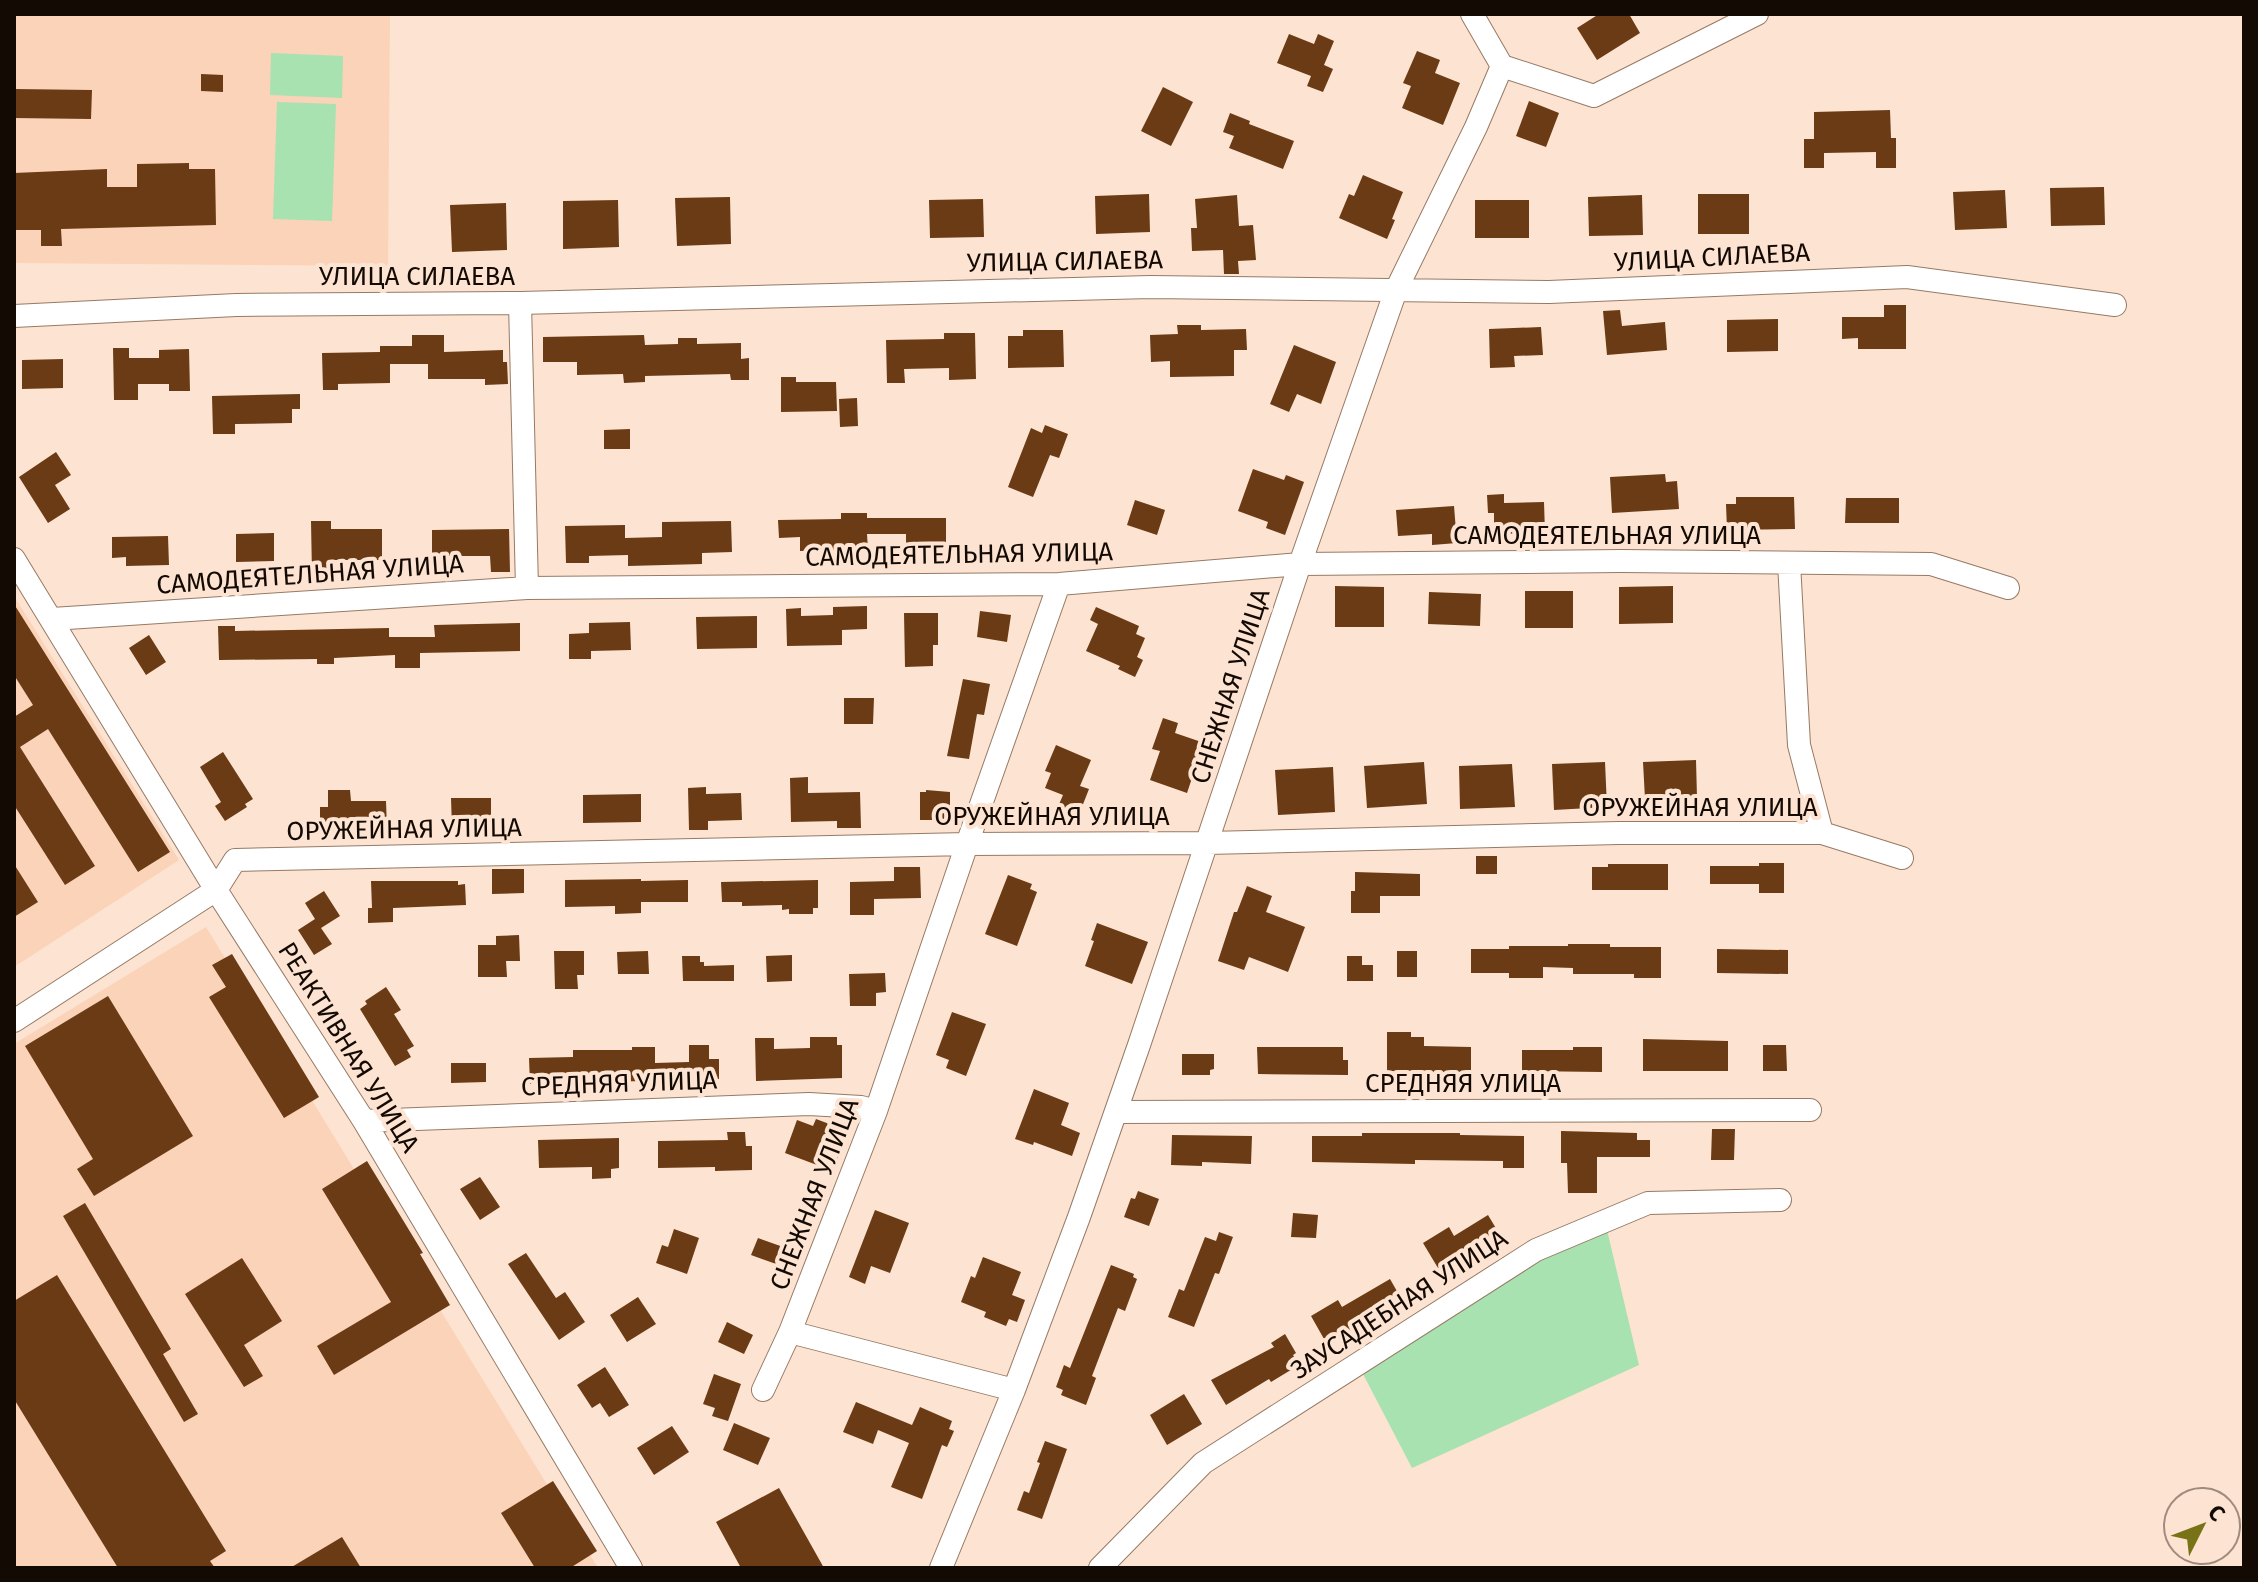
<svg xmlns="http://www.w3.org/2000/svg" width="2258" height="1582" font-family="'Fira Sans',sans-serif">
<rect width="100%" height="100%" fill="#fde3d1"/>
<path fill="#fad3b8" d="M14,14h376l-2,252 -374,-3z
M14,596l165,264 -165,107z
M206,927l392,641h-584v-524z"/>
<path fill="#a7e2b0" d="M271,53l72,3 -1,42 -72,-3z
M277,102l59,2 -4,117 -59,-2z
M1607,1230l32,135 -227,103 -49,-94 176,-114z"/>
<path fill="#6a3b14" d="M1599,14h30l11,19 -43,27 -20,-32z
M1289,34l25,10 4,-10 16,7 -10,24 9,4 -10,23 -16,-6 4,-10 -34,-13z
M1417,51l23,9 -5,13 25,10 -17,42 -41,-17 9,-22 -8,-3z
M201,74l22,1v17l-22,-1z
M1163,87l30,15 -22,44 -30,-15z
M14,89l78,1 -1,29 -77,-1z
M1529,101l30,12 -13,34 -30,-11z
M1890,110l1,28h5v30h-20v-16l-52,1v15h-20v-29h10v-27z
M1230,113l20,8 -1,3 45,17 -11,28 -54,-21 5,-12 -11,-4z
M189,163v6h26l1,56 -155,4 1,17h-21v-16h-27v-57l93,-4v18h30v-23z
M1363,175l40,17 -11,27 3,1 -8,19 -48,-21 10,-24 5,2z
M2104,187l1,38 -54,1 -1,-38z
M2005,190l2,38 -52,2 -2,-38z
M1149,194l1,38 -54,2 -1,-38z
M1698,194h51v40h-51z
M1237,195l2,31 14,-1 3,35 -18,1 1,13h-15l-1,-24 -31,1 -1,-23h6l-2,-29z
M1642,195l1,40 -54,1 -1,-39z
M730,197l1,47 -54,2 -2,-48z
M983,199l1,38 -54,1 -1,-38z
M618,200l1,47 -56,2v-48z
M1475,200h54v38h-54z
M506,203l1,47 -55,2 -2,-47z
M1884,305h22v44h-48v-11l-16,1v-22h42z
M1620,310l2,16 43,-4 2,28 -60,5 -4,-44z
M1778,319v32l-51,1v-32z
M1177,325h24v5l45,-1 1,21h-13v26l-64,1v-16l-19,1 -1,-27 28,-1z
M1541,327l2,28 -29,1 1,11 -25,1 -1,-39z
M1023,330h40l1,37 -56,1v-32h15z
M944,333h31l1,46 -27,1v-12l-45,1 1,14h-18l-1,-43 58,-1z
M412,335h32v17l59,-2v12h4l1,22 -23,1v-6h-57v-15h-38v19l-52,1v6h-15l-1,-37 58,-1v-6h32z
M644,335l1,10 33,-1v-6h19v6l44,-1v16l8,-1v22h-18l-1,-6 -85,2v6l-21,1 -1,-9 -46,1v-13h-34v-25z
M1294,345l42,17 -15,42 -24,-10 -8,18 -19,-8z
M113,348h16v10h30v-8l30,-1 1,42h-21v-7h-31v16h-24z
M63,359v29l-41,1v-29z
M781,377h15v5h40l1,29 -56,1z
M300,394v15h-8v14l-57,1v10h-22l-1,-38z
M857,398l1,28 -18,1 -1,-28z
M1045,425l23,9 -9,24 -9,-3 -17,42 -25,-10 23,-59 11,5z
M630,429v20h-26v-19z
M56,452l15,23 -16,10 15,24 -22,14 -29,-46z
M1253,469l31,11 2,-5 18,7 -19,53 -19,-7 2,-6 -30,-11z
M1665,474l1,8 11,-1 2,28 -67,4 -2,-36z
M1504,494v9l40,-1 1,31 -51,1v-21h-6l-1,-18z
M1736,497h58l1,32 -68,1 -1,-26h10z
M1846,498h53v25h-54z
M1135,500l30,10 -8,25 -30,-10z
M1454,506l3,37 -25,2v-11l-34,2 -2,-26z
M841,513h26v5h79v28h-40v-12h-39l1,16 -68,1v-14l-21,1 -1,-18 63,-1z
M311,521h20v8h51v31h-50v15h-20z
M731,521l1,31 -30,1v11l-74,2v-11l-39,1v7h-23l-1,-37 60,-1v13l37,-1v-15z
M509,529l1,43h-19l-1,-16h-58v-26z
M274,533v28l-38,1v-28z
M168,536l1,29 -43,1v-9l-14,1v-21z
M1335,586l49,1v40h-49z
M1673,586v37l-54,1v-37z
M1525,591h48v37h-48z
M1429,592l52,2 -1,32 -52,-2z
M14,604l156,248 -32,20 -90,-143 -28,18 75,119 -30,19 -51,-80v-88l19,-12 -19,-30z
M867,606v23l-25,1v15l-55,1 -1,-37 15,-1v8l32,-1v-8z
M1096,607l43,19 -3,8 9,4 -8,19 6,3 -8,17 -17,-8 2,-3 -34,-15 12,-27 -8,-4z
M980,611l31,4 -4,27 -30,-5z
M904,613h34v32h-5v21l-28,1z
M757,616v32l-60,1 -1,-32z
M630,622l1,28 -40,1v8h-22v-25l20,-1v-10z
M520,623v28l-100,2v15h-25v-13l-61,3v6h-17v-5l-98,1 -1,-34h17v5l154,-3v9h46l-1,-12z
M149,635l17,27 -20,13 -17,-27z
M963,679l27,5 -6,31 -7,-1 -8,45 -22,-3z
M844,698h30l-1,26h-29z
M1163,718l15,5 -3,10 41,14 -8,23 -12,-4 -9,27 -37,-13 10,-29 -8,-2z
M1056,745l35,15 -11,26 9,3 -11,28 -21,-8 6,-14 -18,-7 6,-15 -6,-2z
M223,752l30,47 -8,5 2,3 -22,14 -10,-15 6,-4 -21,-35z
M1696,760l1,37 -52,2 -2,-37z
M1424,762l3,42 -60,4 -3,-42z
M1605,762l2,45 -53,3 -2,-46z
M1512,764l3,43 -55,2 -1,-43z
M1333,767l2,45 -57,3 -3,-45z
M808,777v16l52,-1 1,36h-24v-7l-46,1 -1,-44z
M706,787v7l35,-1 1,27 -34,1v9h-19l-1,-42z
M328,790h22l1,11h35l1,28 -36,1v6h-24v-9h-7v-20h8z
M926,790l24,2v28h-30v-28h6z
M641,794v28l-58,1v-28z
M451,798h40v30h-39z
M1476,856h21v18h-21z
M1759,863h25v30h-25v-9h-49v-18h49z
M14,864l24,38 -24,15z
M1608,864h60v26h-76v-23h16z
M894,867h26l1,31 -47,1v16h-24v-33l44,-1z
M492,869h32v24l-32,1z
M1355,872l65,2v22h-40v17h-29v-22h4z
M1008,875l24,9 -2,5 7,3 -20,54 -32,-12z
M641,879v2l47,-1v22h-47v11l-26,1v-8l-50,1v-27z
M818,880v28h-5v6h-24v-5l-7,1v-5l-40,1v-4h-20l-1,-20z
M371,881h87v4l7,-1 1,21 -73,3v14l-25,1v-15h4z
M1247,886l25,10 -6,16 39,15 -17,45 -39,-15 -5,13 -26,-9 16,-49h3z
M324,891l16,25 -19,12 11,16 -18,11 -16,-25 17,-11 -10,-16z
M1097,923l51,19 -16,42 -47,-18 9,-25 -3,-1z
M519,935l1,26h-14l1,16h-29v-32h18v-9z
M1568,944h42v3h51v31h-27v-4h-61v-6l-30,-1v11h-34v-5h-38v-24h38v-3h59z
M1717,949l71,1v24l-71,-1z
M554,951h30v24h-7l1,14h-23z
M648,951l1,23h-31l-1,-22z
M1397,951h20v26h-20z
M232,954l87,143 -35,21 -75,-121 17,-10 -14,-22z
M792,955v26l-25,1 -1,-26z
M682,956h18v6h4v4l30,-1v16h-51z
M1347,956h15v9h11v16h-26z
M885,973l1,19 -10,1v13h-26l-1,-32z
M386,987l15,23 -7,4 20,32 -7,4 4,7 -16,9 -35,-57 7,-5 -2,-3z
M108,996l85,140 -99,60 -17,-27 16,-10 -68,-113z
M952,1012l34,12 -20,52 -20,-8 3,-8 -13,-5z
M1387,1032h24v5h13v9l47,1v26l-84,-2z
M810,1037h27v8h5v33l-86,3 -1,-43h19v11l36,-1z
M1643,1039l85,2v30h-85z
M689,1045h20v14h10v20l-189,5 -1,-26 44,-1v-7h59v-3h23v16l34,-1z
M1763,1045h23l1,26h-24z
M1257,1047h86v13h5v15l-90,-1z
M1573,1047h29v25l-80,-1v-21h51z
M1182,1054h32v15l-4,1v5h-28z
M451,1063h35v19l-35,1z
M1034,1089l35,14 -8,22 19,8 -8,23 -38,-14 -1,3 -18,-6z
M816,1119l32,12 -15,40 -48,-18 12,-33 16,6z
M1712,1129h23l-1,31h-23z
M1561,1131l76,2v7h13v17h-53v36h-29l-1,-30h-6z
M727,1132h18l1,14h6v24l-37,1v-4l-57,1v-27l70,-1z
M1362,1133h98v2l64,1v32h-21v-7l-88,-1v4l-103,-2v-26h50z
M1172,1135l80,1 -1,28 -49,-2v4l-31,-1z
M619,1138v30l-8,1v9l-19,1v-12l-53,1 -1,-28z
M367,1161l56,92 -3,1 30,51 -116,70 -17,-29 74,-44 -69,-113z
M480,1177l20,30 -20,13 -20,-31z
M1138,1191l21,8 -10,27 -25,-9 7,-19 4,1z
M85,1203l86,146 -8,5 35,60 -14,8 -121,-206z
M875,1210l34,13 -19,50 -19,-7 -6,18 -16,-7z
M1293,1213l25,2 -2,23 -25,-1z
M1488,1215l15,25 -34,20v6l-16,9 -1,-2 -8,5 -21,-35 26,-16 5,9z
M674,1229l25,9 -12,36 -31,-11 6,-18 6,2z
M1219,1232l14,5 -14,37 -4,-1 -21,54 -26,-10 11,-28 5,2 21,-54 11,4z
M758,1238l28,10 -7,17 -28,-10z
M526,1253l30,45 9,-6 20,30 -26,18 -51,-76z
M983,1257l38,15 -9,23 13,5 -8,22 -8,-3 -3,7 -22,-9 2,-5 -25,-10 10,-26 4,2z
M242,1258l40,63 -38,24 19,31 -19,11 -59,-93z
M1111,1265l23,9 -1,3 4,2 -12,32 -7,-3 -26,68 4,2 -10,27 -25,-10 2,-5 -7,-3 8,-22 6,3z
M57,1275l169,276 -16,10 5,7h-97l-104,-169v-98z
M1390,1279l12,21 -74,46 -17,-30 27,-16 4,7z
M638,1297l18,27 -29,18 -17,-27z
M727,1322l26,13 -9,19 -26,-12z
M1285,1334l11,19 -3,2 6,10 -28,17 -2,-3 -43,26 -15,-25 63,-33 -3,-4z
M605,1367l24,38 -20,12 -9,-14 -8,5 -15,-23z
M714,1374l27,10 -13,37 -16,-5 3,-8 -12,-4z
M1184,1394l18,30 -35,21 -17,-30z
M856,1402l56,23 8,-18 32,14 -3,8 5,2 -7,16 -5,-2 -20,54 -31,-12 18,-44 -31,-13 -5,14 -30,-12z
M734,1423l36,15 -12,27 -35,-15z
M672,1426l17,26 -35,23 -17,-27z
M1045,1441l22,8 -25,70 -25,-9 7,-19 5,2 11,-30 -3,-1z
M553,1481l44,70 -27,17h-35l-34,-55z
M779,1488l45,80h-83l-25,-46z
M342,1537l19,31h-71z"/>
<g fill="none" stroke-linecap="round" stroke-linejoin="round">
<g stroke="#967a65" stroke-width="24">
<path id="street" d="M1502,66l92,30 163,-82
M520,303l7,285
M14,316l222,-11 284,-2 630,-16 399,5 358,-15 208,28
M14,559l202,331 148,231 267,447
M1789,563l10,182 23,88
M52,619l475,-31 532,-4 241,-20 321,-3 310,3 77,24
M14,1021l202,-131 19,-30 732,-16 240,-1 412,-10h203l80,25
M1116,1112l694,-2
M364,1121l445,-17 52,3 15,4
M763,1390l27,-58
M1014,1390l-224,-58 86,-221 91,-267 92,-260
M941,1568l73,-178 65,-173 60,-172 161,-481 96,-274 80,-163 26,-61 -30,-52
M1100,1568l103,-105 333,-213 112,-47 132,-3"/>
</g>
<use href="#street" stroke="#fff" stroke-width="22"/>
</g>
<g text-anchor="middle" stroke-width="8" stroke-linejoin="round" paint-order="stroke">
<g font-size="26" fill="#140a04" stroke="#fde3d1">
<text transform="translate(1712 257) rotate(-3)" y="9">УЛИЦА СИЛАЕВА</text>
<text transform="translate(1065 261) rotate(-1)" y="9">УЛИЦА СИЛАЕВА</text>
<text x="417" y="285">УЛИЦА СИЛАЕВА</text>
<text x="1607" y="544">САМОДЕЯТЕЛЬНАЯ УЛИЦА</text>
<text transform="translate(959 554) rotate(-1)" y="9">САМОДЕЯТЕЛЬНАЯ УЛИЦА</text>
<text transform="translate(310 574) rotate(-4)" y="9">САМОДЕЯТЕЛЬНАЯ УЛИЦА</text>
<text transform="translate(1230 686) rotate(-72)" y="9">СНЕЖНАЯ УЛИЦА</text>
<text x="1700" y="816">ОРУЖЕЙНАЯ УЛИЦА</text>
<text x="1052" y="825">ОРУЖЕЙНАЯ УЛИЦА</text>
<text transform="translate(404 829) rotate(-1)" y="9">ОРУЖЕЙНАЯ УЛИЦА</text>
<text transform="translate(349 1047) rotate(58)" y="9">РЕАКТИВНАЯ УЛИЦА</text>
<text transform="translate(619 1083) rotate(-2)" y="9">СРЕДНЯЯ УЛИЦА</text>
<text x="1463" y="1092">СРЕДНЯЯ УЛИЦА</text>
<text transform="translate(814 1194) rotate(-69)" y="9">СНЕЖНАЯ УЛИЦА</text>
<text transform="translate(1399 1304) rotate(-33)" y="9">ЗАУСАДЕБНАЯ УЛИЦА</text>
</g>
</g>
<rect width="2258" height="1582" fill="none" stroke="#140a04" stroke-width="32"/>
<g transform="translate(2202 1526) rotate(48)"><circle r="38" fill="#fde3d1" stroke="#a08c7f" stroke-width="2"/>
<path d="M0-6L14 30L0 20L-14 30Z" fill="#777316"/>
<text y="-12" font-size="22" font-weight="bold" text-anchor="middle" fill="#140a04">С</text>
</g>
</svg>
